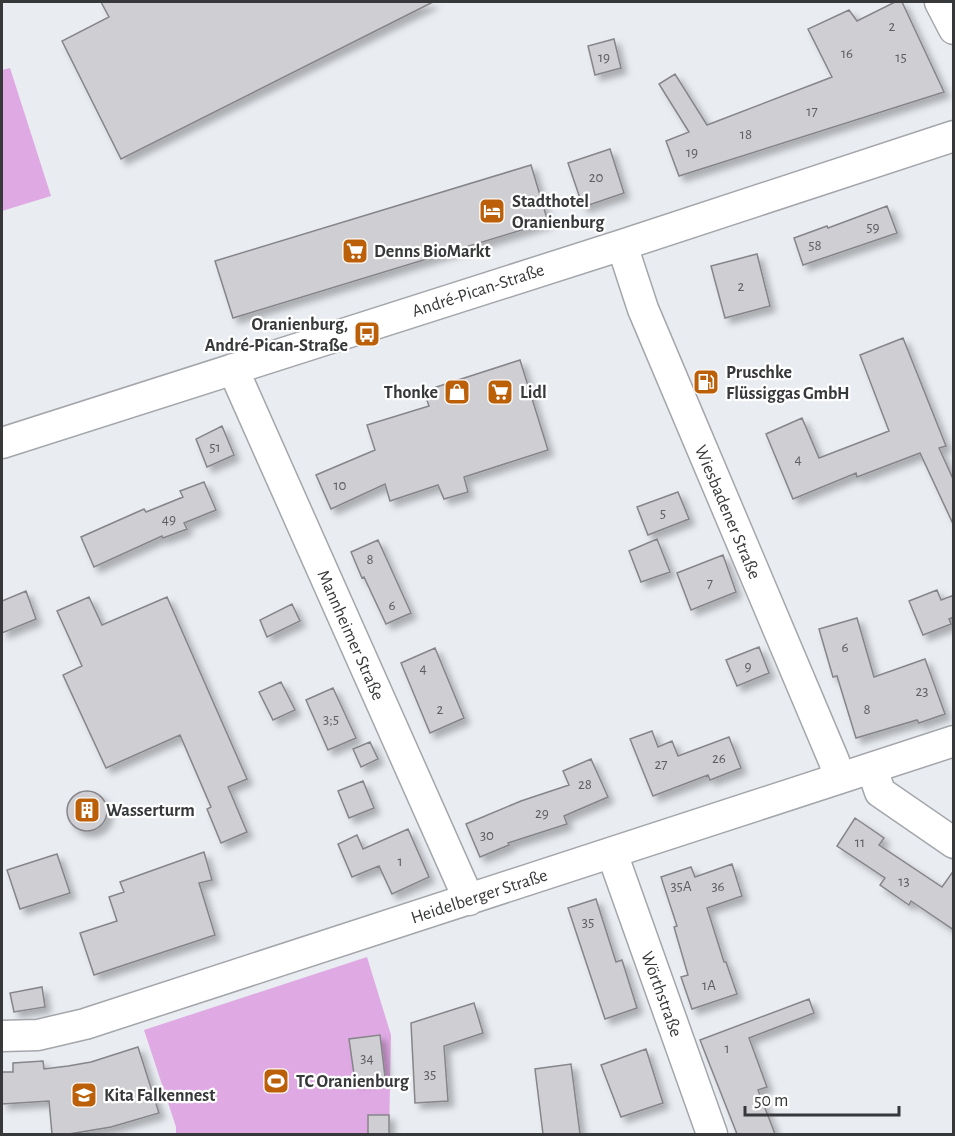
<svg xmlns="http://www.w3.org/2000/svg" width="955" height="1136" font-family="'Alegreya Sans',sans-serif">
<defs>
<filter id="shadow"><feDropShadow dx="5.5" dy="5.5" stdDeviation="3" flood-color="#0004"/></filter>
</defs>
<rect width="100%" height="100%" fill="#e9ecf1"/>
<path fill="#dfa9e3" d="M10,68l41,128 -49,15v-141z
M367,957l24,78 -2,99h-213v-7l-32,-97z"/>
<path fill="#cfced3" stroke="#86858a" stroke-width="1.5" filter="url(#shadow)" d="M101,2h332l-312,157 -59,-118 47,-24z
M895,2h7l42,90 -265,84 -13,-35 23,-9 -30,-48 16,-10 32,51 125,-48 -24,-48 41,-19 8,11z
M614,39l7,29 -26,7 -7,-29z
M610,149l14,44 -41,14 -15,-44z
M531,165l17,57 -315,96 -18,-57z
M887,206l10,27 -94,32 -9,-27 33,-12 1,2z
M757,254l13,52 -45,12 -14,-52z
M903,338l43,108 -7,2 15,33v45l-34,-73 -63,24 -1,-4 -63,26 -27,-65 36,-16 17,40 70,-27 -29,-76z
M520,360l28,90 -84,27 4,15 -24,7 -6,-14 -48,16 -5,-17 -54,25 -15,-34 59,-25 -8,-25 62,-19 -5,-15z
M222,426l12,29 -27,12 -11,-28z
M204,482l12,28 -32,13 3,6 -24,9 -1,-2 -68,31 -13,-30 63,-28 2,3 37,-15 -3,-6z
M678,492l11,27 -41,16 -11,-28z
M657,539l13,33 -29,10 -12,-31z
M378,540l33,73 -25,11 -22,-47 -2,1 -11,-26z
M723,555l13,37 -45,18 -14,-37z
M937,590l4,10 13,-5v22l-5,2 2,5 -28,11 -14,-34z
M26,591l10,28 -34,14v-32z
M89,597l13,28 65,-28 80,182 -19,8 19,45 -26,11 -14,-34 4,-2 -31,-72 -74,33 -43,-93 19,-9 -25,-55z
M292,604l8,17 -33,16 -7,-17z
M857,618l17,59 51,-18 20,55 -26,9 -2,-3 -61,18 -19,-62 -4,1 -14,-48z
M759,647l10,26 -32,13 -11,-26z
M435,648l29,70 -34,15 -29,-70z
M281,682l14,28 -22,10 -14,-28z
M333,688l23,50 -28,12 -22,-50z
M652,731l6,16 14,-6 6,15 51,-19 12,31 -31,12 -2,-5 -55,21 -23,-57z
M370,742l8,17 -17,8 -8,-18z
M591,759l17,38 -44,19 3,8 -59,19 1,2 -29,12 -14,-33 55,-23 48,-16 -6,-14z
M363,781l11,27 -25,10 -11,-27z
M67 811a20 20 0 1 1 40 0a20 20 0 1 1-40 0Z
M855,818l29,20 -5,7 63,42 12,-17v60l-43,-29 -2,4 -29,-20 5,-7 -48,-32z
M408,829l21,48 -37,17 -13,-28 -27,11 -14,-33 19,-9 6,14z
M204,852l8,28 -13,3 16,52 -121,40 -14,-42 37,-12 -8,-24 15,-5 -4,-10z
M57,854l13,39 -50,16 -13,-39z
M732,864l10,32 -35,12 17,54h2l11,32 -45,15 -11,-32 7,-2 -14,-48 3,-1 -16,-49 30,-10 4,10z
M596,899l20,63 6,-2 15,48 -32,11 -37,-111z
M42,987l3,20 -31,5 -4,-19z
M809,999l5,14 -65,25 18,49 -9,3 17,44h-38l-37,-94z
M474,1003l9,30 -39,13 4,55 -33,2 -4,-80z
M380,1035l5,42 -30,4 -6,-42z
M138,1047l21,66 -48,14 -42,7h-17l-3,-33 -47,3v-32h11v-9l30,-2 1,8 24,-3 23,-4z
M646,1049l17,54 -42,14 -20,-52z
M571,1064l9,70h-37l-8,-65z
M368,1115h21v19h-21z"/>
<g fill="none" stroke-linecap="round" stroke-linejoin="round">
<g stroke="#a4a6ab" stroke-width="33">
<path id="minor" d="M940,2l14,27
M622,245l21,64 191,452 5,17
M233,369l236,531
M2,443l620,-198 332,-109
M872,768l8,24 74,51
M612,853l100,281
M2,1036l36,-1 47,-11 869,-283"/>
</g>
<use href="#minor" stroke="#fff" stroke-width="30"/>
</g>
<defs>
<g id="hotel-square" transform="scale(1.35)"><rect x="-9" y="-9" width="18" height="18" rx="4" fill="#bb5f09" stroke="#fff"/><path d="M-6-4.5h1.5V1H6V5H4.5V3h-9V5H-6ZM-4 0a1.8 1.8 0 1 1 3.6 0ZM.5 0V-2.5h3Q6-2.5 6 0Z" fill="#fff"/></g>
<g id="supermarket-square" transform="scale(1.35)"><rect x="-9" y="-9" width="18" height="18" rx="4" fill="#bb5f09" stroke="#fff"/><path d="M-6-5.5h2.5l.6 2H6L4.5 2H-2.5L-4.4-4H-6ZM-1.5 3.2a1.3 1.3 0 1 0 .1 0ZM3 3.2a1.3 1.3 0 1 0 .1 0Z" fill="#fff"/></g>
<g id="bus-square" transform="scale(1.35)"><rect x="-9" y="-9" width="18" height="18" rx="4" fill="#bb5f09" stroke="#fff"/><path d="M-5-6H5V4H4V6H2V4H-2V6H-4V4H-5ZM-3.5-4V0h7V-4ZM-3.5 1.2v1.5H-2V1.2ZM2 1.2v1.5H3.5V1.2Z" fill="#fff"/></g>
<g id="fuel-square" transform="scale(1.35)"><rect x="-9" y="-9" width="18" height="18" rx="4" fill="#bb5f09" stroke="#fff"/><path d="M-5.5-6h7V0h2V4h1.3V-2.5L3-4.5l.8-.8L6-3V5H2.5V1h-1V6h-7ZM-4.2-4.7v3.2H.2V-4.7Z" fill="#fff"/></g>
<g id="shop-square" transform="scale(1.35)"><rect x="-9" y="-9" width="18" height="18" rx="4" fill="#bb5f09" stroke="#fff"/><path d="M-5-2.5h2.3a2.7 3.5 0 0 1 5.4 0H5L5.5 6h-11ZM-1.5-2.5h3a1.5 2.3 0 0 0-3 0Z" fill="#fff"/></g>
<g id="building-square" transform="scale(1.35)"><rect x="-9" y="-9" width="18" height="18" rx="4" fill="#bb5f09" stroke="#fff"/><path d="M-4-6H4V6H1V3H-1V6H-4ZM-2.5-4.3h1.7v1.8h-1.7ZM.8-4.3h1.7v1.8H.8ZM-2.5-1h1.7V.8h-1.7ZM.8-1h1.7V.8H.8Z" fill="#fff"/></g>
<g id="stadium-square" transform="scale(1.35)"><rect x="-9" y="-9" width="18" height="18" rx="4" fill="#bb5f09" stroke="#fff"/><path d="M0-5a6.5 5 0 1 0 0 10a6.5 5 0 1 0 0-10ZM-3.5-1.8h7v3.6h-7Z" fill="#fff"/></g>
<g id="school-square" transform="scale(1.35)"><rect x="-9" y="-9" width="18" height="18" rx="4" fill="#bb5f09" stroke="#fff"/><path d="M0-5L7-2L0 1L-7-2ZM-4 1L0 2.5L4 1V4Q0 6-4 4Z" fill="#fff"/></g>
</defs>
<g fill-rule="evenodd">
<use href="#hotel-square" x="492" y="211"/>
<use href="#supermarket-square" x="355" y="251"/>
<use href="#bus-square" x="367" y="334"/>
<use href="#fuel-square" x="706" y="382"/>
<use href="#shop-square" x="457" y="392"/>
<use href="#supermarket-square" x="500" y="392"/>
<use href="#building-square" x="87" y="810"/>
<use href="#stadium-square" x="276" y="1081"/>
<use href="#school-square" x="84" y="1095"/>
</g>
<g text-anchor="middle" stroke-width="4.5" stroke-linejoin="round" paint-order="stroke">
<g font-size="15" fill="#5d5e60">
<text x="892" y="31">2</text>
<text x="847" y="58">16</text>
<text x="604" y="62">19</text>
<text x="901" y="62">15</text>
<text x="812" y="116">17</text>
<text x="746" y="139">18</text>
<text x="692" y="157">19</text>
<text x="596" y="182">20</text>
<text x="873" y="232">59</text>
<text x="815" y="250">58</text>
<text x="741" y="291">2</text>
<text x="215" y="452">51</text>
<text x="798" y="464">4</text>
<text x="340" y="490">10</text>
<text x="663" y="518">5</text>
<text x="169" y="524">49</text>
<text x="370" y="564">8</text>
<text x="710" y="588">7</text>
<text x="392" y="610">6</text>
<text x="845" y="652">6</text>
<text x="748" y="671">9</text>
<text x="423" y="673">4</text>
<text x="922" y="696">23</text>
<text x="440" y="714">2</text>
<text x="867" y="714">8</text>
<text x="331" y="724">3;5</text>
<text x="719" y="763">26</text>
<text x="661" y="769">27</text>
<text x="585" y="789">28</text>
<text x="542" y="818">29</text>
<text x="487" y="840">30</text>
<text x="860" y="847">11</text>
<text x="400" y="866">1</text>
<text x="904" y="886">13</text>
<text x="681" y="891">35A</text>
<text x="718" y="891">36</text>
<text x="588" y="927">35</text>
<text x="709" y="990">1A</text>
<text x="727" y="1053">1</text>
<text x="367" y="1063">34</text>
<text x="430" y="1079">35</text>
</g>
<g font-size="18" font-weight="bold" fill="#37383a" stroke="#fff" text-anchor="start">
<text x="512" y="207">Stadthotel<tspan x="512" dy="21">Oranienburg</tspan></text>
<text x="374" y="257">Denns BioMarkt</text>
<text x="348" y="330" text-anchor="end">Oranienburg,<tspan x="348" dy="21">André-Pican-Straße</tspan></text>
<text x="726" y="378">Pruschke<tspan x="726" dy="21">Flüssiggas GmbH</tspan></text>
<text x="438" y="398" text-anchor="end">Thonke</text>
<text x="520" y="398">Lidl</text>
<text x="106" y="816">Wasserturm</text>
<text x="296" y="1087">TC Oranienburg</text>
<text x="104" y="1101">Kita Falkennest</text>
</g>
<g font-size="18" fill="#37383a" stroke="#fff">
<text transform="translate(478 290) rotate(-18)" y="6">André-Pican-Straße</text>
<text transform="translate(728 512) rotate(67)" y="6">Wiesbadener Straße</text>
<text transform="translate(351 635) rotate(66)" y="6">Mannheimer Straße</text>
<text transform="translate(479 896) rotate(-18)" y="6">Heidelberger Straße</text>
<text transform="translate(662 994) rotate(70)" y="6">Wörthstraße</text>
</g>
</g>
<rect width="955" height="1136" fill="none" stroke="#37383a" stroke-width="6"/>
<path d="M745 1106v9h154v-9" fill="none" stroke="#37383a" stroke-width="3"/>
<text x="754" y="1106" font-size="18" fill="#37383a" stroke="#ffffff" stroke-width="4.5" paint-order="stroke">50 m</text>
</svg>
